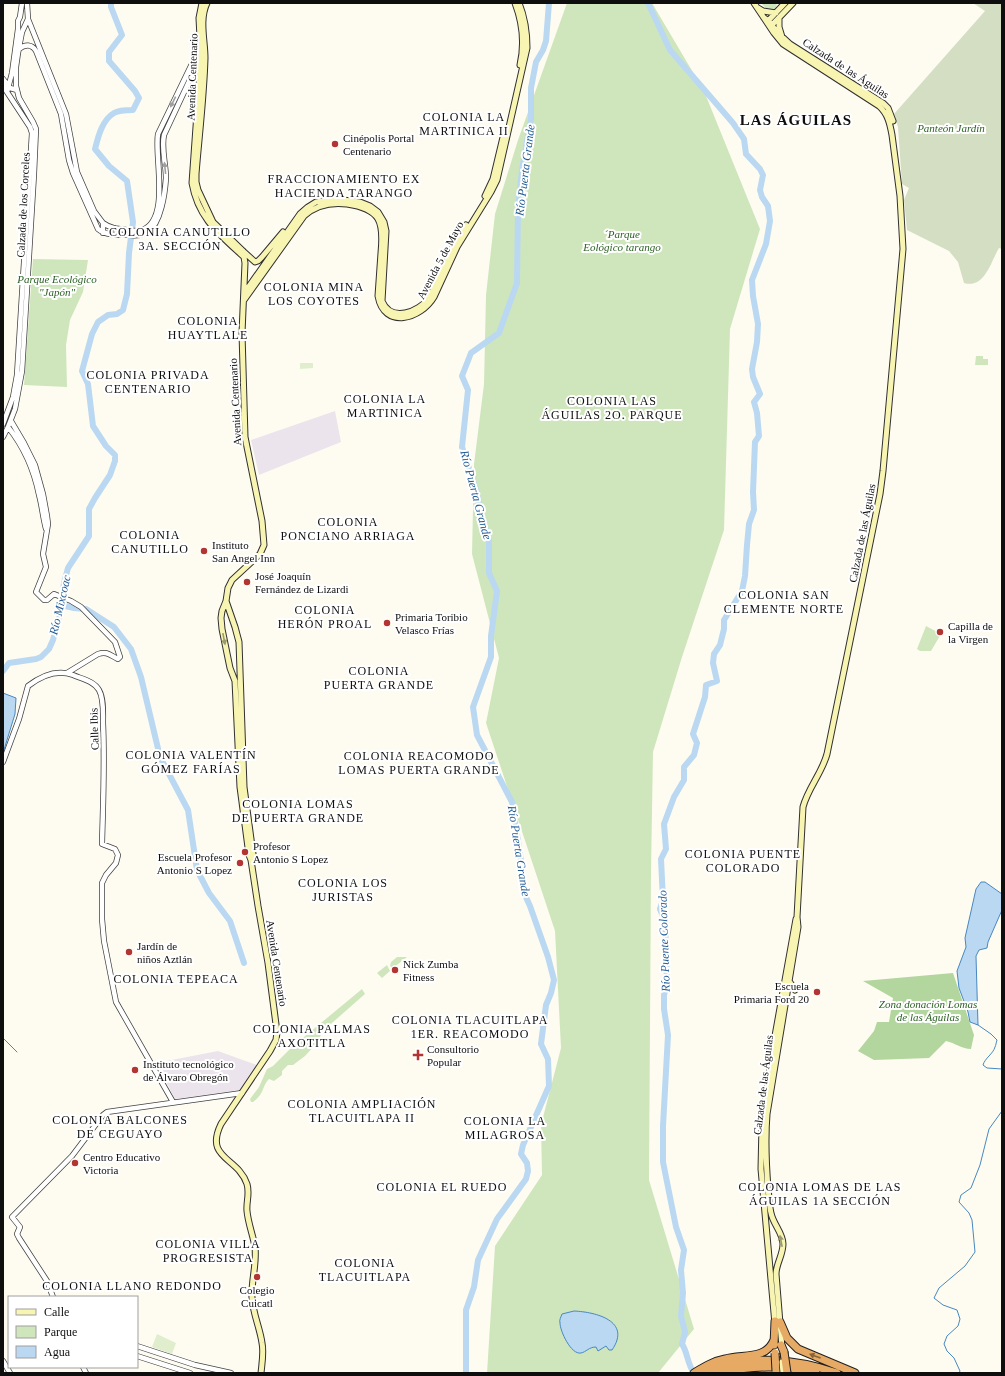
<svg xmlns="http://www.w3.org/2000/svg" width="1005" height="1376" font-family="'Times New Roman',serif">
<rect width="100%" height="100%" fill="#fefcf1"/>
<path fill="#ece4ec" d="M335,411l6,31 -82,33 -8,-35z
M218,1051l39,14 -17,25 -65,9 -19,-36z"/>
<path fill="#cfe6bd" d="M567,3h85l52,88 56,138 -30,100 -6,201 -42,127 -29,95 -2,121 -2,307 45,149 -36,44h-171l8,-127 47,-71 -1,-50 20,-77 -6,-117 -69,-208 13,-65 -27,-104 2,-90 10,-80 2,-89 9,-81 23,-74z
M761,3h16c-2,13 -11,6 -16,0z
M33,259l55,1 -5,32 -13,28 -4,25 1,42 -43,-2z
M976,356h7v3h5v6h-13z
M926,626l15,8 -10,17h-11l-3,-2z
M397,957h10l-14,11 -3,-2 1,-4z
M387,965l3,6 -8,7 -5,-5z
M362,989l3,5 -41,36 -9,15 -10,11 -12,9h-5l-6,6v4l-8,6 -5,-2c-8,9 -4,14 -16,23h-2l-1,-3 9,-12 8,-18 6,-3 19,-19z"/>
<path fill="#b3d59e" d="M953,973l21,62 -3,14c-9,0 -16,-6 -25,-8l-17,17 -55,2 -16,-9 16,-20 3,-9h12l4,-24 -30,-17z"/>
<path fill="#d4dec3" d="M973,3h29v246l-3,-1c-8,13 -14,41 -35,35l-6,-21 -9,-11 -42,-21 -3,-30 5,-12 -7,-4 -4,-57 -4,-13 91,-103z"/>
<path fill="#e1eece" d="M300,363h13v5l-13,1z
M157,1334l19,9 -4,11 -20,-7z"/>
<path fill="#bad8f1" stroke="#4788c1" d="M3,693l13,5 -1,16 -12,39z
M981,882h4l17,12v16l-14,32 -1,6 -8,2 -3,6 2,69 -8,-3 -2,-10 -9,-24 -2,-17 9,-24 -1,-9 11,-49z
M574,1311c22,1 58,10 38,39h-3l-3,-4 -8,5 -2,-4c-7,0 -10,5 -15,6 -10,2 -21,-22 -21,-30 -1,-3 1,-6 2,-9z"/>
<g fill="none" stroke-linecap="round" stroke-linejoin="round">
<path stroke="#4788c1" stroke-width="1" d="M978,1025l13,9 6,6c-1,3 -1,5 -2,7 -2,7 -10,11 -12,18l4,3 15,1
M3,1038l14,14
M959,1373l1,-2 -6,-13 -7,-7 -3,-7 3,-8 11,-10 2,-7 -3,-9 -14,-5 -9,-7 5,-10 26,-22 10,-14 -3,-32 -3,-7 -10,-11 2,-7 10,-7 9,-23 9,-36 13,-18"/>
<path stroke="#bad8f1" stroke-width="6" d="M648,3l22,47 63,73 11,16 2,15 14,15 3,6 -3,15 2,7 6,9 2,15 -4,23 -14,36 1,16 5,28 -1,18 -5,27 1,8 7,17 -6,8 3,11 2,23 -4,6 -2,50 1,18 -5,14 -2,21 -2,31 -3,15 -18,29v9l-4,16 -6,9 -1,9 4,18 -11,4 -1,12 -12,37 4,9 -3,12 -10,12v13l-10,17 -10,27 2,25 -5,10 2,41 -3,9 5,12 2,62 -3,12v14l4,26 -5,91v36l13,65 8,23 -3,20 2,23 -2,23 4,16 -3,12c6,9 5,20 12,29
M61,605l13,3 12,1 28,18 17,22 10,28 19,80 28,53 9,60 12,23 21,28 14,42
M3,671l6,-8 27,-4 5,-2 8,-8 4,-9 7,-25 4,-32 4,-15 21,-32v-27l6,-11 15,-23 5,-14v-6l-9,-9 -13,-20 -5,-42 -6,-13 10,-37 6,-12 10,-7 9,-1 6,-4 4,-16 2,-41 4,-31 -6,-41 -18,-15 -14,-17c3,-12 7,-29 19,-36 5,-3 14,-3 19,-3l6,-12 -4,-7 -26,-30v-9l13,-17 -11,-28v-4
M466,1373v-63l8,-23 4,-27 19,-41 29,-40 2,-8 -1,-8 -6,-9 2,-9 26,-59 -1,-27 -7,-15 5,-39 5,-12 3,-13 -6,-23 -18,-51 -6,-13 -2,-26 -10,-65 -35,-67 -4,-28 18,-50v-21l6,-45 -8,-18v-33l-8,-26 -4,-21 -15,-46 6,-57 -6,-14 9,-23 28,-20 18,-50 1,-75 4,-38 9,-51v-31l5,-26 7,-12 3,-9 3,-38"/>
<g stroke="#414141" stroke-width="6">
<path id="tertiary" d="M28,19l38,95 11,58 17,39 9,12v10
M19,49c6,-5 13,-5 17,2l25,63 8,46 4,13 25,56c8,7 22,6 32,6 6,1 12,0 18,-3 13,-9 17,-39 18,-54 0,-14 -5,-29 -2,-43l36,-77
M3,79l7,9 7,2
M3,86l27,41 2,6 -15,242 -4,22 -10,27
M7,92l5,-19 6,-44v-8l2,-4 2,-14
M103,223c8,6 16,6 26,7 4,1 9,2 13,0 29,-10 12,-74 16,-96l43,-89
M11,421l13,22 11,22 8,29 4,22 1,8 -5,30 3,13 -10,25 8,8h3l7,-6 17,7 10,6 34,35 5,15 -2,2c-8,-4 -11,-8 -20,-5l-31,19
M8,427c16,20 26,43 31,68 3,11 4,23 7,34
M3,437l5,-10 7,-18 7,-38 12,-197 2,-45 -3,-7 -14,-24 -3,-12v-19l2,-14 4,-21 6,-13 -1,-16
M3,762l16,-43 9,-33c13,-10 29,-17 45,-11 9,4 21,6 26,15 5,9 4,23 4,33 2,40 0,81 -1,121l13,5 3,6 -2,8 -10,12 -4,8v36l2,22 12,61 57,100
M53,1297l-6,-16 -28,-43 -2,-4 3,-7 -8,-10 60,-61 31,-41 4,-3 135,-19
M137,1346l58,19 36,8
M137,1356l53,17
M3,1361l7,12
M83,1367l3,6"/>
</g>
<g stroke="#303030" stroke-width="7">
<path id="secondary" d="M202,3l-3,15 2,39 -9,126c6,35 27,51 52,74
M207,3c-8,17 -2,37 -2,55 -1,38 -6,78 -9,116v8l2,8 15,32 30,29 12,11 3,-1 4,-4 21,-25
M515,3c8,21 10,40 5,62
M754,3l20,30 9,11 96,62c9,8 11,18 13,29l8,61 3,53 -20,222 -3,23 -53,260c-5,19 -19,34 -24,53l-6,110 1,10 -31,187c-2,25 -1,49 1,74 1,8 1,17 3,25 2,11 12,20 12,31 0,11 -7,20 -7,30l6,74
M758,8l5,3 13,2
M764,18l5,3 7,10 14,13 93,59 5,5 5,13
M779,19v8l3,10
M767,22l18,-19
M770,27l23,-24
M485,196l8,-17 11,-46
M243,251l2,12 -3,70 3,104 17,84 2,24 -4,9 -28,26 -4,8 -2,13 -4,10 -1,7 1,11 8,39 5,13 5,106 9,68 2,5 7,46 10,57 9,69 -1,8 -6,11 -49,73c-17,35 17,33 26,60 3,10 -1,18 0,27 1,12 6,24 8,36 2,17 -4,34 -3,51 1,16 8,30 10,45 2,9 0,20 -1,30
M245,292l55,-78 8,-7 8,-5 18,-3 26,3 10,4 8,6 6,10 2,9 -4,70c9,22 37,11 47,-3l25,-53 12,-20
M244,300l60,-84c12,-11 26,-14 43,-12 34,5 37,18 34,49 -1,14 -2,29 -3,43 6,34 43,23 56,1l23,-50 34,-55 6,-12 30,-132c0,-16 -2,-30 -8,-45
M226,601l9,26 4,15 5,145 9,67 -2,6
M789,981l6,9
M775,1324l-14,-155 1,-44 11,-78 23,-128"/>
</g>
<g stroke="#1f1f1f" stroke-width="9">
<path id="motorway" d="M780,1322l7,16 11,11 57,24
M774,1345l1,-24
M781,1345l3,7
M694,1373c10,-6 20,-12 31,-14 18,-5 41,1 49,-19
M706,1373c40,-20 90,-14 131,0
M721,1373c32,-8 63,-8 95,0"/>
</g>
<use href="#tertiary" stroke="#fff" stroke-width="4.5"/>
<use href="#secondary" stroke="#f8f5b2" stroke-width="5"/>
<use href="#motorway" stroke="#e7aa65" stroke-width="7"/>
<g stroke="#303030" stroke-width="7" stroke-linecap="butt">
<path id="secondary-bridge" d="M782,1362l1,11"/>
</g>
<g stroke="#1f1f1f" stroke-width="9" stroke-linecap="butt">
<path id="motorway-bridge" d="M784,1352l3,21
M775,1353l1,18"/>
</g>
<use href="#secondary-bridge" stroke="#f8f5b2" stroke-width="5"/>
<use href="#motorway-bridge" stroke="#e7aa65" stroke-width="7"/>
</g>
<defs><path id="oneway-solid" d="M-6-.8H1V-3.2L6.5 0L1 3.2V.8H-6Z"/></defs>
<g fill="#9f9f9f">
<use href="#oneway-solid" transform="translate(173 102) rotate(116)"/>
<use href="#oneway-solid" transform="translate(165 168) rotate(-96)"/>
</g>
<g fill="#9a9970">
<use href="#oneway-solid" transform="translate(224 639) rotate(79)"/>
<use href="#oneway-solid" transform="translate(781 1241) rotate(-101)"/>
</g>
<use fill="#85643e" href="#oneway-solid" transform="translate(815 1356) rotate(-160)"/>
<g fill="#b23532" stroke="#fff" stroke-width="1.5">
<circle cx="335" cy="144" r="4"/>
<circle cx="204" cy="551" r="4"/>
<circle cx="247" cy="582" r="4"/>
<circle cx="387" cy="623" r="4"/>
<circle cx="940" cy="632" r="4"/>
<circle cx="245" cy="852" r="4"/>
<circle cx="240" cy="863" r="4"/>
<circle cx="129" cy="952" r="4"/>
<circle cx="395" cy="970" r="4"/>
<circle cx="817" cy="992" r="4"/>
<path d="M416 1049h4v4h4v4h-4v4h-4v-4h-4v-4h4z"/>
<circle cx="135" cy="1070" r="4"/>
<circle cx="75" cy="1163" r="4"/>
<circle cx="257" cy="1277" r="4"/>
</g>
<g text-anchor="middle" stroke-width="4" stroke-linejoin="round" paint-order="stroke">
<g font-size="11" fill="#0e0e0e" stroke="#fff">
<text transform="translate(846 68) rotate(33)" y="4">Calzada de las Águilas</text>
<text transform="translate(192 77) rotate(-88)" y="4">Avenida Centenario</text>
<text transform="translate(23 205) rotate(-87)" y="4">Calzada de los Corceles</text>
<text transform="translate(440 260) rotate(-62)" y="4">Avenida 5 de Mayo</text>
<text transform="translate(235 402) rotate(-93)" y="4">Avenida Centenario</text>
<text transform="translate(862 533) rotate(-79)" y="4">Calzada de las Águilas</text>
<text transform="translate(94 729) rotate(-92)" y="4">Calle Ibis</text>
<text transform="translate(277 963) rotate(81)" y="4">Avenida Centenario</text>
<text transform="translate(763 1085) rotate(-83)" y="4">Calzada de las Águilas</text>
</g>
<g font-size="11" font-style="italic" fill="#2c6124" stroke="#fff">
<text x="951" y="132">Panteón Jardín</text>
<text x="622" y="238">´Parque<tspan x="622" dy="13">Eológico tarango</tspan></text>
<text x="57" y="283">Parque Ecológico<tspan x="57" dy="13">"Japón"</tspan></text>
<text x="928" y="1008">Zona donación Lomas<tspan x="928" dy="13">de las Águilas</tspan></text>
</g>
<g font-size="11" fill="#0e0e0e" stroke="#fff" text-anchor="start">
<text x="343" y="142">Cinépolis Portal<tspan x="343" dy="13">Centenario</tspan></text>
<text x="212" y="549">Instituto<tspan x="212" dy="13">San Angel Inn</tspan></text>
<text x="255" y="580">José Joaquín<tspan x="255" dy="13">Fernández de Lizardi</tspan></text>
<text x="395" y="621">Primaria Toribio<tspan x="395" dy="13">Velasco Frías</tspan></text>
<text x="948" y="630">Capilla de<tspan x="948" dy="13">la Virgen</tspan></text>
<text x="253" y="850">Profesor<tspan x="253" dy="13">Antonio S Lopez</tspan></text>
<text x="232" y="861" text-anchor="end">Escuela Profesor<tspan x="232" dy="13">Antonio S Lopez</tspan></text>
<text x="137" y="950">Jardín de<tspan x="137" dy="13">niños Aztlán</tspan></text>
<text x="403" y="968">Nick Zumba<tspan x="403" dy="13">Fitness</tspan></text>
<text x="809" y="990" text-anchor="end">Escuela<tspan x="809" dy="13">Primaria Ford 20</tspan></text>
<text x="427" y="1053">Consultorio<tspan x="427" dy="13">Popular</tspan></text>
<text x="143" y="1068">Instituto tecnológico<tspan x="143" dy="13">de Álvaro Obregón</tspan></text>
<text x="83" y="1161">Centro Educativo<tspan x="83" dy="13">Victoria</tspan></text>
<text x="257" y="1294" text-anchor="middle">Colegio<tspan x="257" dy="13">Cuicatl</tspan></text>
</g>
<g font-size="12" letter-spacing="1" fill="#0e0e0e" stroke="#fff">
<text x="464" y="121">COLONIA LA<tspan x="464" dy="14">MARTINICA II</tspan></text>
<text x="344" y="183">FRACCIONAMIENTO EX<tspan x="344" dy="14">HACIENDA TARANGO</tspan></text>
<text x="180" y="236">COLONIA CANUTILLO<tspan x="180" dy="14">3A. SECCIÓN</tspan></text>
<text x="314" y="291">COLONIA MINA<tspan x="314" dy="14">LOS COYOTES</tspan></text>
<text x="208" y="325">COLONIA<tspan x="208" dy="14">HUAYTLALE</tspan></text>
<text x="148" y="379">COLONIA PRIVADA<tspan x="148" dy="14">CENTENARIO</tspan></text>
<text x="385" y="403">COLONIA LA<tspan x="385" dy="14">MARTINICA</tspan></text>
<text x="612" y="405">COLONIA LAS<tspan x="612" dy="14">ÁGUILAS 2O. PARQUE</tspan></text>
<text x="348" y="526">COLONIA<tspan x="348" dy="14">PONCIANO ARRIAGA</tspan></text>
<text x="150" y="539">COLONIA<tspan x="150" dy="14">CANUTILLO</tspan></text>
<text x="784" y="599">COLONIA SAN<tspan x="784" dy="14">CLEMENTE NORTE</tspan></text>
<text x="325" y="614">COLONIA<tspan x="325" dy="14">HERÓN PROAL</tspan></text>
<text x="379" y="675">COLONIA<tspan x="379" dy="14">PUERTA GRANDE</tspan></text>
<text x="191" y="759">COLONIA VALENTÍN<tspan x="191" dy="14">GÓMEZ FARÍAS</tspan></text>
<text x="419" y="760">COLONIA REACOMODO<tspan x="419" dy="14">LOMAS PUERTA GRANDE</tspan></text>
<text x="298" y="808">COLONIA LOMAS<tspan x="298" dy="14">DE PUERTA GRANDE</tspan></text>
<text x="743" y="858">COLONIA PUENTE<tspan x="743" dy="14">COLORADO</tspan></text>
<text x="343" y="887">COLONIA LOS<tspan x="343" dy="14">JURISTAS</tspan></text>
<text x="176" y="983">COLONIA TEPEACA</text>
<text x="470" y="1024">COLONIA TLACUITLAPA<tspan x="470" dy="14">1ER. REACOMODO</tspan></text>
<text x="312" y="1033">COLONIA PALMAS<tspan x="312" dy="14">AXOTITLA</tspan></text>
<text x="362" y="1108">COLONIA AMPLIACIÓN<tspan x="362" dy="14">TLACUITLAPA II</tspan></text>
<text x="120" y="1124">COLONIA BALCONES<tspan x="120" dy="14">DE CEGUAYO</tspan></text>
<text x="505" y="1125">COLONIA LA<tspan x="505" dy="14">MILAGROSA</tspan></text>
<text x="442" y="1191">COLONIA EL RUEDO</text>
<text x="820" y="1191">COLONIA LOMAS DE LAS<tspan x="820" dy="14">ÁGUILAS 1A SECCIÓN</tspan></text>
<text x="208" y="1248">COLONIA VILLA<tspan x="208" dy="14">PROGRESISTA</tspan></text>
<text x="365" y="1267">COLONIA<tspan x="365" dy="14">TLACUITLAPA</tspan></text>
<text x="132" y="1290">COLONIA LLANO REDONDO</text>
</g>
<g font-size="12" font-style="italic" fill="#225b95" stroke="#fff">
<text transform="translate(525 170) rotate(-83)" y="4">Río Puerta Grande</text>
<text transform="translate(476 495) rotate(75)" y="4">Río Puerta Grande</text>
<text transform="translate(60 605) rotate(-77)" y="4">Río Mixcoac</text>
<text transform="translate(519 851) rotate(81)" y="4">Río Puerta Grande</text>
<text transform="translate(664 941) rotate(-92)" y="4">Río Puente Colorado</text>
</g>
<g font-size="15" font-weight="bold" letter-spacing="1" fill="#0e0e0e" stroke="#fff">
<text x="796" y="125">LAS ÁGUILAS</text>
</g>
</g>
<rect width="1005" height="1376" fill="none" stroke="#0e0e0e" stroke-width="8"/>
<rect x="8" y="1296" width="130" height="72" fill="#ffffff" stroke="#9f9f9f"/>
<rect x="16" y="1309" width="20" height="6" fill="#f8f5b2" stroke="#9f9f9f"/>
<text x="44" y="1316" font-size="12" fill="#0e0e0e">Calle</text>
<rect x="16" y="1326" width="20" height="12" fill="#cfe6bd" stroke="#9f9f9f"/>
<text x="44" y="1336" font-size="12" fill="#0e0e0e">Parque</text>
<rect x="16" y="1346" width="20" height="12" fill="#bad8f1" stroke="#9f9f9f"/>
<text x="44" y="1356" font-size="12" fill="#0e0e0e">Agua</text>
</svg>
